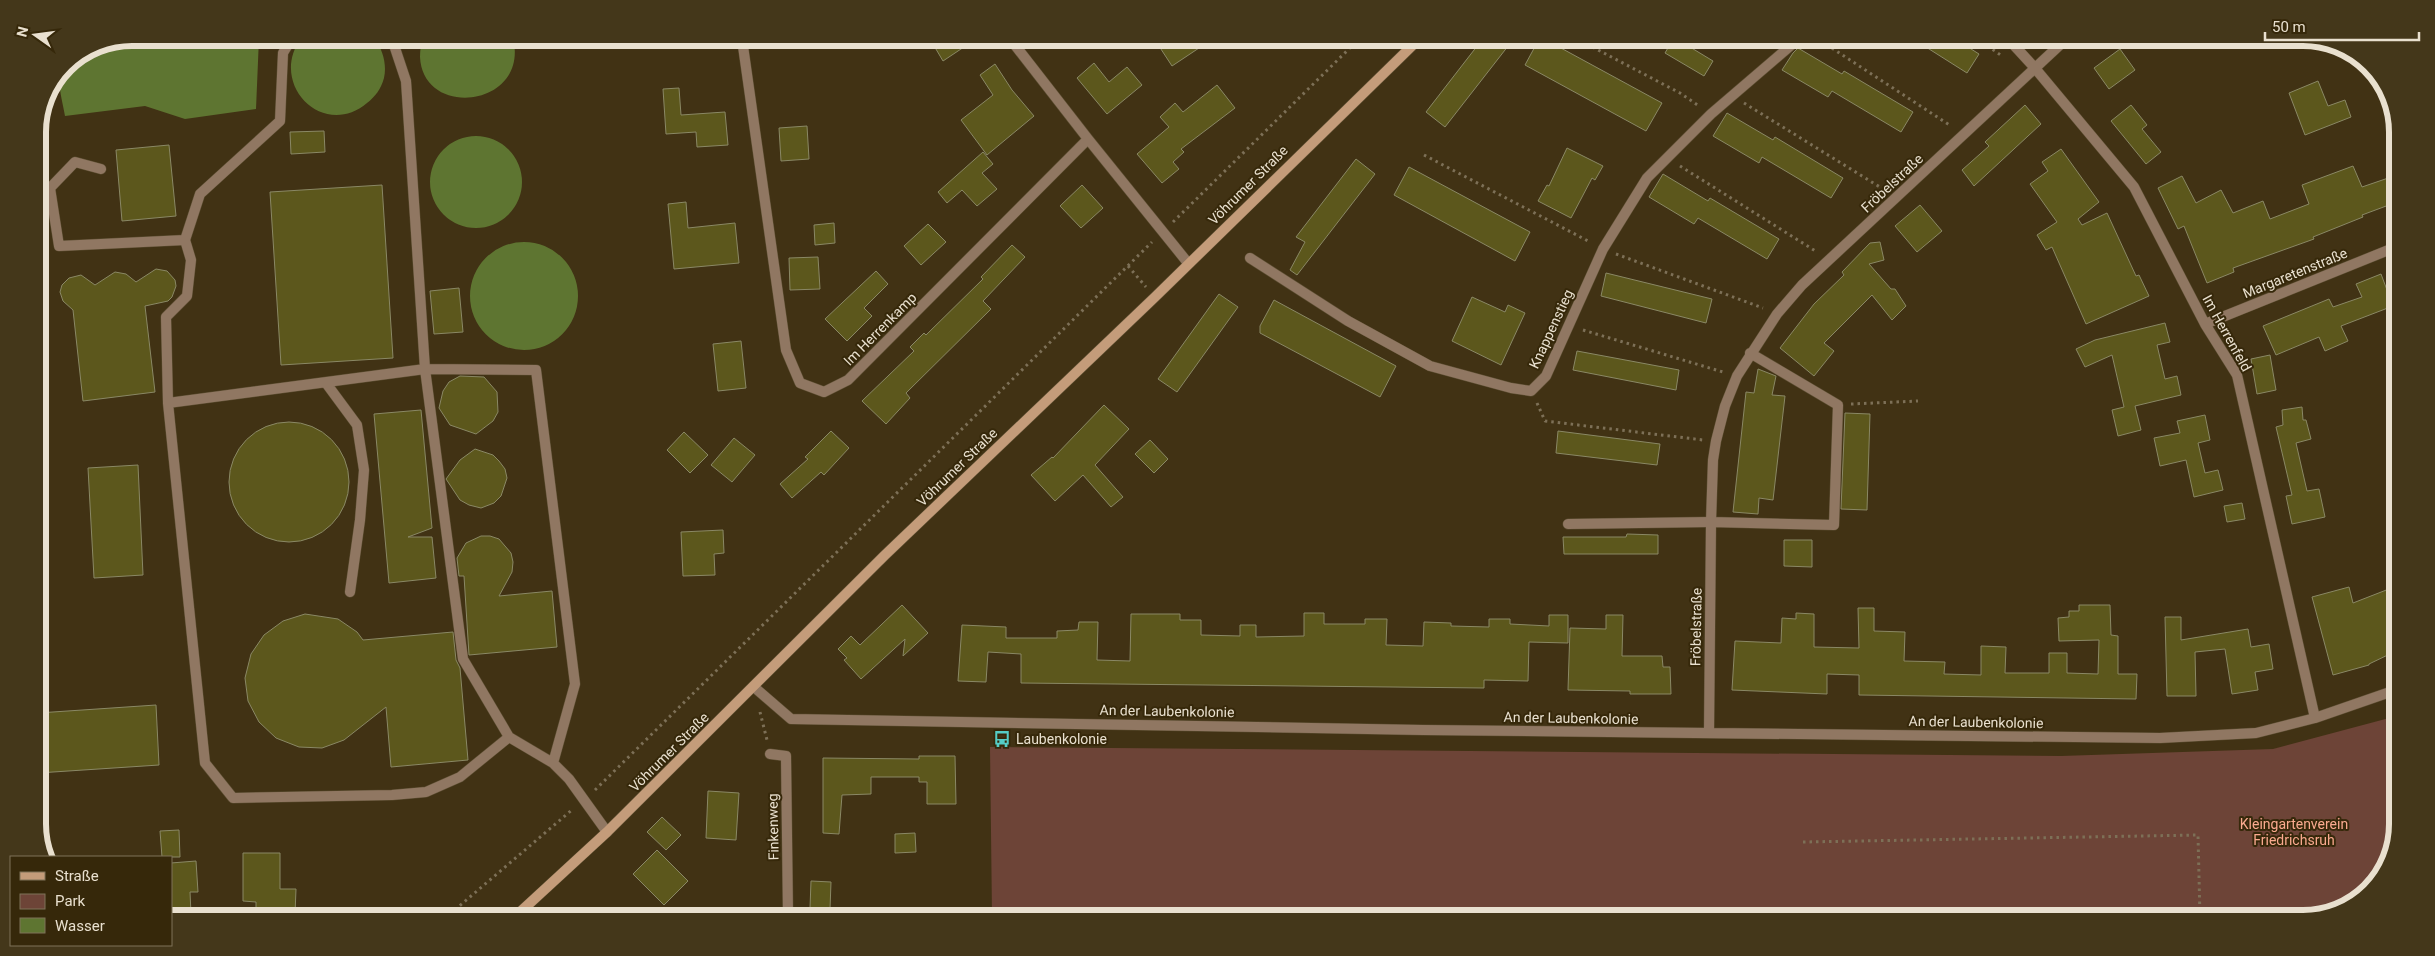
<svg xmlns="http://www.w3.org/2000/svg" width="2435" height="956" font-family="Roboto,sans-serif">
<rect width="100%" height="100%" fill="#413214"/>
<path fill="#6d4437" d="M2393,717l-1,137 -37,48 -52,16 -1311,-3 -2,-168 1071,9 212,-7z"/>
<path fill="#5e7531" d="M133,38h126l-3,71 -71,10 -40,-13 -80,10c-2,-12 -7,-29 -5,-39 6,-27 51,-35 73,-39z
M301,38h73c9,11 13,27 10,40 -3,11 -9,19 -17,25 -44,37 -99,-19 -66,-65z
M422,38h91c17,69 -90,82 -93,19 0,-6 1,-13 2,-19z
M430 182a46 46 0 1 1 92 0a46 46 0 1 1-92 0Z
M470 296a54 54 0 1 1 108 0a54 54 0 1 1-108 0Z"/>
<path fill="#5c571c" stroke="#8a8865" d="M930,39h46l-33,22z
M1155,40h56l-39,26z
M1481,41h31l-67,86 -19,-15z
M1538,41h10l114,62 -16,28 -121,-66z
M1672,41h8l33,20 -9,15 -39,-23z
M1918,42h42l19,12 -12,19z
M1798,48l44,26 2,-3 69,41 -12,20 -69,-41 -4,6 -46,-27 11,-17z
M2120,49l15,21 -26,19 -15,-21z
M1094,63l15,19 18,-15 15,18 -35,29 -30,-36z
M995,64l17,26 22,26 -47,39 -26,-35 32,-25 -13,-20z
M2318,81l10,25 17,-6 6,17 -46,18 -16,-42z
M1217,85l18,23 -54,41 3,3 -11,10 6,7 -17,14 -25,-29 32,-27 -9,-10 15,-14 8,9z
M679,88l2,27 44,-3 3,33 -31,2 -1,-15 -30,2 -3,-45z
M2025,105l16,19 -67,62 -12,-16 27,-24 -4,-4z
M2131,105l16,20 -5,4 19,23 -15,12 -35,-43z
M1727,113l46,27 2,-3 68,41 -12,20 -69,-41 -3,6 -46,-27z
M807,126l2,33 -28,2 -2,-33z
M324,131l1,21 -34,2 -1,-22z
M169,145l7,71 -54,5 -6,-71z
M1567,148l36,18 -8,14 -3,-2 -21,40 -33,-17 9,-16 2,1z
M2061,149l38,53 -21,17 4,6 25,-12 29,63 3,-1 10,21 -63,28 -34,-77 -6,3 -9,-15 20,-13 -27,-38 18,-13 -6,-9z
M983,152l10,12 -11,9 15,16 -20,17 -15,-16 -15,13 -9,-11z
M1356,159l19,15 -78,101 -7,-5 15,-28 -9,-5z
M2353,166l9,21 35,-12v27l-35,13 1,2 -50,20 1,2 -81,29 1,4 -27,11 -23,-57 -6,3 -20,-41 24,-12 14,27 25,-13 12,23 30,-12 7,18 39,-15 -7,-19z
M1409,167l121,65 -15,29 -121,-66z
M1663,174l45,27 2,-3 69,41 -12,20 -69,-41 -4,6 -45,-27z
M382,185l11,173 -112,7 -11,-173z
M1082,185l21,23 -22,20 -21,-22z
M686,202l2,26 47,-5 4,40 -65,6 -6,-65z
M1920,205l22,26 -25,21 -22,-26z
M834,223l1,20 -20,2 -1,-20z
M928,224l18,18 -25,23 -17,-19z
M1880,242l4,18 -15,4 22,25h4l11,17 -14,14 -20,-25 -48,48 10,8 -20,25 -34,-28 34,-44 30,-29 -2,-3 28,-29z
M1012,245l13,12 -42,44 8,8 -85,84 4,5 -24,26 -24,-23 52,-50 -4,-4 14,-14 2,2 57,-56 -2,-2z
M818,257l2,32 -30,1 -1,-32z
M156,269l11,2 8,9 1,6 -4,11 -4,4 -23,5 10,86 -72,9 -10,-91 -10,-9 -3,-9 2,-7 7,-7 12,-3 14,10 20,-13 11,2 10,8z
M876,271l12,13 -24,24 8,8 -25,25 -22,-22z
M1606,273l106,26 -6,24 -105,-27z
M2381,274l12,32 -52,20 7,15 -23,10 -6,-14 -43,18 -13,-29 66,-27 4,8 29,-10 -6,-13z
M459,288l4,44 -29,2 -4,-43z
M1219,294l19,13 -61,85 -19,-13z
M1472,297l33,15 3,-7 17,8 -24,52 -49,-24z
M1274,300l122,66 -16,31 -120,-64v-7z
M2165,323l5,19 -13,3 8,34 12,-3 4,19 -46,11 6,24 -23,6 -6,-26 12,-3 -12,-52 -27,12 -9,-18 19,-9z
M741,341l5,47 -28,3 -5,-47z
M1577,351l102,19 -3,20 -103,-20z
M2270,355l6,35 -19,4 -6,-35z
M1758,369l18,7 -4,19 13,1 -12,104 -14,-2 -1,16 -25,-2 13,-120 8,1z
M460,376l24,1 13,15 1,20 -5,9 -17,13 -26,-9 -11,-17 4,-17 6,-9z
M1104,405l25,24 -34,36 28,32 -12,10 -28,-32 -28,26 -24,-26 21,-18 1,1z
M2302,407l1,13h3l5,19 -15,4 11,48 12,-2 6,28 -33,7 -6,-28 6,-1 -16,-68 7,-2 -1,-15z
M421,410l11,118 -24,9h24l4,41 -47,5 -15,-169z
M1845,413l25,1 -3,96 -26,-1z
M2205,415l5,25 -12,3 7,30 13,-3 5,20 -29,7 -8,-37 -26,6 -6,-28 26,-5 -3,-12z
M229 482a60 60 0 1 1 120 0a60 60 0 1 1-120 0Z
M831,431l18,17 -25,27 -3,-3 -29,26 -12,-14 28,-25 -3,-2z
M1558,431l102,13 -3,21 -101,-12z
M684,432l24,23 -18,18 -23,-23z
M734,438l21,17 -23,27 -21,-17z
M1150,440l18,19 -14,14 -19,-19z
M475,449l18,6 6,6 6,8 2,9 -6,18 -7,7 -13,5 -12,-3 -9,-5 -14,-21 14,-19z
M138,465l5,110 -49,3 -6,-110z
M2242,503l3,16 -18,3 -3,-16z
M723,530l1,23 -10,1 1,21 -32,1 -2,-44z
M1627,534l31,1v19h-94l-1,-17h63z
M481,536h9l9,3 12,14 2,9 -1,10 -13,24 53,-5 5,56 -88,8 -5,-79h-5l-2,-18 9,-15z
M1784,540h28v27l-28,-1z
M2349,587l4,16 41,-16v65l-25,12v1l-36,10 -21,-78z
M902,605l26,28 -25,23 2,-17 -44,40 -17,-19 3,-2 -9,-9 13,-13 9,9z
M2079,605h31l1,30 7,1v38h19l-1,25 -277,-4v-20l-32,-1v20l-95,-4 3,-49 46,2 1,-25 14,1v-6l18,1v33l45,1 -1,-40h16v23l31,1 -1,29 41,1 -1,12 37,1v-29l25,1 -1,26h44v-20h18v20l31,1 1,-34 -40,1 -1,-23 11,-1v-6h10z
M1304,613h20v11h41v-5h22l-1,26 37,1 1,-24 27,1v3l38,1v-8h21v5l39,2v-11h19v28l-39,-1 -1,39 -44,-1v8l-463,-5v-29l-33,-2 -2,30 -28,-1 4,-56 44,2v11h51v-7l21,-1 1,-8h19l-1,38 33,1 1,-47h49v6h21v15l39,1v-11h16v12l48,-1z
M305,614l33,5 19,13 6,8 90,-8 3,28 4,8 8,92 -77,7 -5,-60 -42,33 -22,8 -23,-1 -23,-9 -17,-16 -11,-21 -3,-23 6,-24 13,-19 19,-14z
M1606,615h17l-1,41h40l1,11h7l1,27h-41v-3l-62,-1 2,-62 36,1z
M2165,617h16v23l67,-11 3,18 18,-3 4,25 -18,3 3,18 -26,4 -7,-45 -30,3 1,44h-29z
M156,705l3,60 -121,8v-60z
M919,756h36l1,48h-29v-22h-8v-5h-48v17l-29,1 -3,39 -16,-1v-75l96,1z
M708,791l31,2 -3,47 -30,-2z
M662,817l19,18 -15,15 -19,-18z
M179,830l1,27h-18l-2,-26z
M915,833l1,19 -21,1v-19z
M657,850l31,31 -24,24 -31,-31z
M243,853h37v36h16l-1,25h-39v-12l-13,-1z
M196,861l2,31h-8l1,22h-20v-51z
M811,881l20,1 -1,27 -20,-1z"/>
<g fill="none" stroke-linecap="round" stroke-linejoin="round">
<g stroke="#5c4e32" stroke-width="11">
<path id="service" d="M387,38l7,7 12,36 19,288 111,1 39,314 -22,79
M101,169l-26,-7 -25,26 9,58 126,-6 6,20 -4,36 -21,21 2,86 257,-34 38,290 46,78 44,26 16,16 38,53
M185,240l15,-46 80,-73 3,-68 9,-15
M1250,258l98,63 82,45 81,22 20,3 15,-15 57,-127 44,-71 64,-64 85,-73
M326,383l31,42 7,45 -4,50 -10,72
M168,403l37,360 28,35 159,-3 34,-3 34,-15 49,-40
M1568,524l143,-2"/>
</g>
<g stroke="#5c4e32" stroke-width="11">
<path id="minor" d="M742,39l44,311 14,33 24,9 24,-12 240,-241
M1011,40l77,99 100,124
M2011,42l23,25 100,120 71,137 32,51 78,343
M2205,324l191,-77
M1711,522l123,3 4,-120 -88,-52
M754,687l37,32 632,11 737,8 96,-5 59,-15 78,-27
M1709,733l2,-211 2,-62 3,-19 9,-35 12,-30 40,-62 25,-29 261,-243
M770,754l16,2 2,159"/>
</g>
<g stroke="#5c4e32" stroke-width="11">
<path id="secondary" d="M518,914l89,-82 278,-277 270,-258 262,-256"/>
</g>
<path stroke="#7d7057" stroke-width="3" stroke-dasharray="2.5 4" stroke-linecap="butt" d="M1581,41l99,52 19,13
M1821,41l130,85
M1982,42l20,14
M1744,103l139,86
M1424,155l166,87
M1680,166l137,86
M1173,222l185,-182
M1616,254l147,54
M1128,266l18,21
M1583,330l140,42
M1537,403l8,18 158,19
M1851,404l67,-3
M760,712l7,28
M595,790l557,-548
M1803,842l395,-7 2,83
M450,914l123,-105"/>
<use href="#service" stroke="#907762" stroke-width="10"/>
<use href="#minor" stroke="#907762" stroke-width="10"/>
<use href="#secondary" stroke="#c49c7a" stroke-width="10"/>
</g>
<defs>
<g id="bus-bare" transform="scale(1.35)"><path d="M-5-6H5V4H4V6H2V4H-2V6H-4V4H-5ZM-3.5-4V0h7V-4ZM-3.5 1.2v1.5H-2V1.2ZM2 1.2v1.5H3.5V1.2Z" fill="#55cdc6" stroke="#36280a" stroke-width="2.5" paint-order="stroke"/></g>
</defs>
<g fill-rule="evenodd">
<use href="#bus-bare" x="1002" y="739"/>
</g>
<g text-anchor="middle" stroke-width="4" stroke-linejoin="round" paint-order="stroke">
<g font-size="14" fill="#e9e0cf" stroke="#36280a">
<text transform="translate(1892 183) rotate(-43)" y="5">Fröbelstraße</text>
<text transform="translate(1248 185) rotate(-45)" y="5">Vöhrumer Straße</text>
<text transform="translate(2295 273) rotate(-22)" y="5">Margaretenstraße</text>
<text transform="translate(880 329) rotate(-45)" y="5">Im Herrenkamp</text>
<text transform="translate(1551 329) rotate(-65)" y="5">Knappenstieg</text>
<text transform="translate(2227 333) rotate(61)" y="5">Im Herrenfeld</text>
<text transform="translate(957 467) rotate(-44)" y="5">Vöhrumer Straße</text>
<text transform="translate(1696 627) rotate(-89)" y="5">Fröbelstraße</text>
<text transform="translate(1167 711) rotate(1)" y="5">An der Laubenkolonie</text>
<text transform="translate(1571 718) rotate(1)" y="5">An der Laubenkolonie</text>
<text transform="translate(1976 722) rotate(1)" y="5">An der Laubenkolonie</text>
<text transform="translate(669 752) rotate(-45)" y="5">Vöhrumer Straße</text>
<text transform="translate(773 827) rotate(-91)" y="5">Finkenweg</text>
</g>
<g font-size="14" fill="#e9e0cf" stroke="#36280a" text-anchor="start">
<text x="1016" y="744">Laubenkolonie</text>
</g>
<g font-size="14" fill="#faaa8f" stroke="#36280a">
<text x="2294" y="829">Kleingartenverein<tspan x="2294" dy="16">Friedrichsruh</tspan></text>
</g>
</g>
<path d="M0 0H2435V956H0ZM132 46H2303A86 86 0 0 1 2389 132V824A86 86 0 0 1 2303 910H132A86 86 0 0 1 46 824V132A86 86 0 0 1 132 46Z" fill="#44371a" fill-rule="evenodd"/>
<path fill="none" stroke="#e9e0cf" stroke-width="6" d="M132 46H2303A86 86 0 0 1 2389 132V824A86 86 0 0 1 2303 910H132A86 86 0 0 1 46 824V132A86 86 0 0 1 132 46Z"/>
<rect x="10" y="856" width="162" height="90" fill="#36280a" stroke="#7e7259"/>
<rect x="20" y="872" width="25" height="8" fill="#c49c7a" stroke="#7e7259"/>
<text x="55" y="881" font-size="15" fill="#e9e0cf">Straße</text>
<rect x="20" y="894" width="25" height="15" fill="#6d4437" stroke="#7e7259"/>
<text x="55" y="906" font-size="15" fill="#e9e0cf">Park</text>
<rect x="20" y="918" width="25" height="15" fill="#5e7531" stroke="#7e7259"/>
<text x="55" y="931" font-size="15" fill="#e9e0cf">Wasser</text>
<g transform="translate(35 35) rotate(284)" stroke="#36280a" stroke-width="4" paint-order="stroke">
<path d="M0-4L9 19L0 12L-9 19Z" fill="#e9e0cf"/>
<text y="-8" font-size="14" font-weight="bold" text-anchor="middle" fill="#e9e0cf">N</text>
</g>
<path d="M2265 32v8h154v-8" fill="none" stroke="#e9e0cf" stroke-width="2.5"/>
<text x="2272" y="32" font-size="15" fill="#e9e0cf" stroke="#36280a" stroke-width="4" paint-order="stroke">50 m</text>
</svg>
